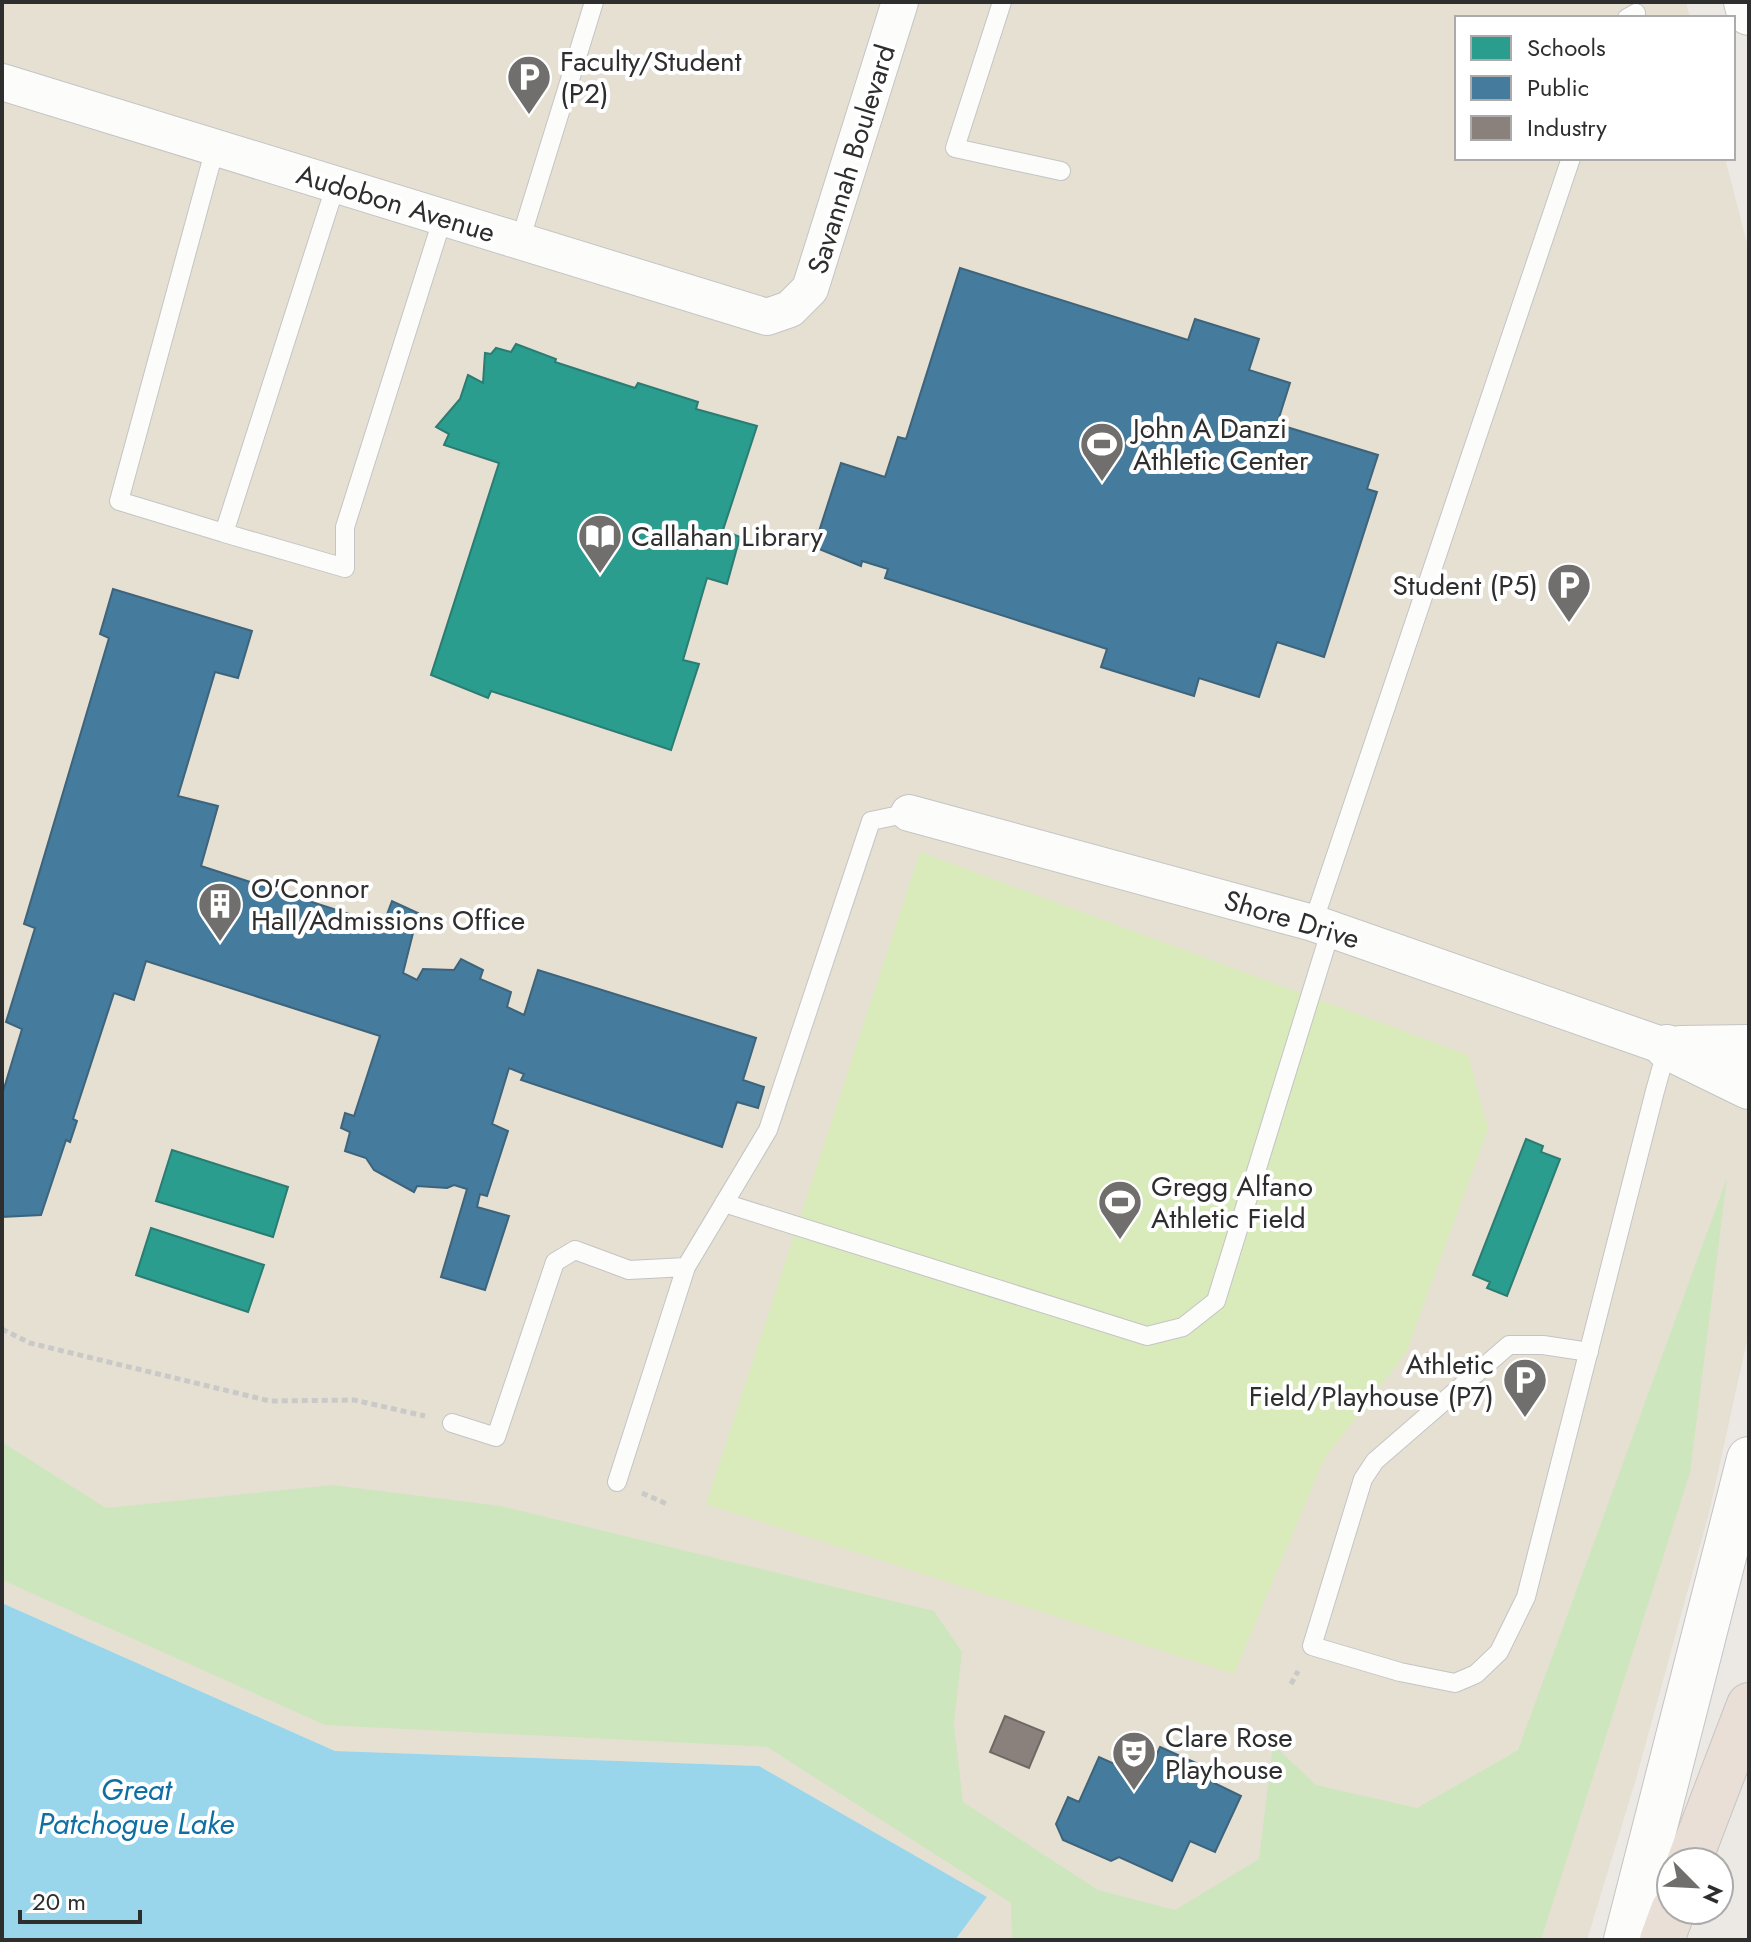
<svg xmlns="http://www.w3.org/2000/svg" width="1751" height="1942" font-family="Jost,sans-serif">
<rect width="100%" height="100%" fill="#ece8e4"/>
<path fill="#e6e0d3" d="M2,2h1684l4,16h-233v140h268l24,93v1081l-40,181 -73,266 -49,161h-632l32,-43 -228,-131 -424,-15 -333,-148z"/>
<path fill="#cee6be" d="M1727,1178l-37,295 -149,467h-529l-1,-37 -244,-156 -442,-22 -323,-145v-138l104,66 227,-23 168,21 433,105 28,41 -8,72 9,78 135,88 77,20 84,-51 14,-115 43,41 101,23 101,-58z"/>
<path fill="#d9eabb" d="M920,852l548,203 20,74 -82,224 -82,106 -90,215 -528,-170z"/>
<path fill="#99d6ec" d="M2,1603l333,148 424,15 228,131 -32,43h-953z"/>
<path fill="#2a9d8f" stroke="#2b7c72" stroke-width="2" d="M516,344l40,15 -1,3 80,26 3,-5 60,19 -2,7 61,17 -34,104 17,7 -13,47 -20,-6 -24,82 16,4 -28,86 -180,-59 -3,7 -57,-23 68,-212 -55,-18 5,-11 -13,-7 24,-28 8,-24 15,8 2,-30 6,1 5,-6 15,4z
M1526,1139l17,7 -2,6 19,7 -53,137 -20,-8 3,-6 -17,-7z
M172,1150l116,37 -15,50 -117,-36z
M151,1228l113,37 -16,47 -112,-37z"/>
<path fill="#457b9d" stroke="#3e647c" stroke-width="2" d="M960,268l228,72 7,-21 64,20 -10,31 41,13 -13,41 101,31 -11,34 10,3 -53,165 -47,-15 -18,55 -60,-19 -5,18 -93,-29 6,-18 -222,-71 3,-9 -26,-8 -1,5 -47,-19 27,-84 44,14 13,-40 8,2z
M113,589l139,42 -14,47 -23,-6 -37,124 40,10 -17,60 182,59 9,-24 26,12 -15,60 14,7 6,-11 31,1 7,-11 22,11 -3,9 31,13 -4,15 17,8 14,-45 218,68 -13,42 21,7 -6,21 -21,-6 -15,45 -201,-67 3,-6 -15,-6 -17,56 16,7 -21,65 -7,-2 -3,13 32,9 -24,74 -44,-13 26,-88 -13,-4 -7,3 -30,-2 -3,6 -40,-22 -8,-12 -21,-7 5,-19 -9,-4 4,-15 9,3 26,-80 -234,-75 -12,39 -20,-7 -41,126 4,2 -7,21 -4,-2 -25,75 -39,2v-122l20,-66 -16,-7 29,-94 -11,-4 85,-286 -9,-4z
M1160,1747l54,24 -4,10 31,15 -26,56 -25,-11 -18,40 -53,-24 -8,4 -48,-21 -7,-16 12,-27 11,5 20,-45 47,21z"/>
<path fill="#8a817c" stroke="#6e6865" stroke-width="2" d="M1005,1716l39,16 -15,36 -39,-16z"/>
<g fill="none" stroke-linecap="round" stroke-linejoin="round">
<g stroke="#c5c4c5" stroke-width="20">
<path id="service" d="M1002,2l-47,146 106,23
M1627,18l9,-5
M215,148l-96,353 105,32
M336,184l-112,349 121,35v-41l98,-310
M520,241l74,-239
M1313,923l258,-765
M724,1203l423,133 36,-9 33,-26 115,-372
M1589,1352l-46,-7h-34l-134,116 -12,18 -51,167 88,26 55,11 21,-9 23,-22 27,-55 129,-506 12,-43
M452,1423l44,14 59,-175 20,-12 54,20 57,-3 82,-137 103,-309 38,-8
M617,1482l69,-215"/>
</g>
<g stroke="#c5c4c5" stroke-width="38">
<path id="minor" d="M2,82l765,235 23,-8 20,-20 90,-287
M909,813l404,110 354,124"/>
</g>
<g stroke="#c5c4c5" stroke-width="46">
<path id="secondary" d="M1746,2l3,11
M1667,1047l82,40
M1680,1048l69,-1
M1626,1940l123,-481"/>
</g>
<g stroke="#c6c5c4" stroke-width="46">
<path id="motorway" d="M1689,1862l60,-157
M1662,1940l11,-30"/>
</g>
<path stroke="#c9c9c8" stroke-width="5" stroke-dasharray="6 4" stroke-linecap="butt" d="M2,1329l28,14 240,58 84,-1 71,16
M642,1493l25,11
M1291,1684l7,-13"/>
<use href="#service" stroke="#fcfcfb" stroke-width="18"/>
<use href="#minor" stroke="#fcfcfb" stroke-width="36"/>
<use href="#secondary" stroke="#fcfcfb" stroke-width="44"/>
<use href="#motorway" stroke="#eadfd6" stroke-width="44"/>
</g>
<defs>
<g id="parking-pin" transform="scale(2.3)"><path d="M0 17L-7.5 6A9.5 9.5 0 1 1 7.5 6Z" fill="#706f6e" stroke="#fff"/><path d="M-3.5-5.5H1a3.5 3.5 0 0 1 0 7H-1V5.5H-3.5ZM-1-3.4V-.6H.8a1.4 1.4 0 0 0 0-2.8Z" fill="#fff"/></g>
<g id="stadium-pin" transform="scale(2.3)"><path d="M0 17L-7.5 6A9.5 9.5 0 1 1 7.5 6Z" fill="#706f6e" stroke="#fff"/><path d="M0-5a6.5 5 0 1 0 0 10a6.5 5 0 1 0 0-10ZM-3.5-1.8h7v3.6h-7Z" fill="#fff"/></g>
<g id="library-pin" transform="scale(2.3)"><path d="M0 17L-7.5 6A9.5 9.5 0 1 1 7.5 6Z" fill="#706f6e" stroke="#fff"/><path d="M-6-4Q-3-5.5-.7-3.5V5Q-3 3-6 4ZM6-4Q3-5.5 .7-3.5V5Q3 3 6 4Z" fill="#fff"/></g>
<g id="building-pin" transform="scale(2.3)"><path d="M0 17L-7.5 6A9.5 9.5 0 1 1 7.5 6Z" fill="#706f6e" stroke="#fff"/><path d="M-4-6H4V6H1V3H-1V6H-4ZM-2.5-4.3h1.7v1.8h-1.7ZM.8-4.3h1.7v1.8H.8ZM-2.5-1h1.7V.8h-1.7ZM.8-1h1.7V.8H.8Z" fill="#fff"/></g>
<g id="theatre-pin" transform="scale(2.3)"><path d="M0 17L-7.5 6A9.5 9.5 0 1 1 7.5 6Z" fill="#706f6e" stroke="#fff"/><path d="M-5-5.5Q0-4 5-5.5V0Q5 5 0 6Q-5 5-5 0ZM-3.3-2.5H-1v1.5H-3.3ZM1-2.5H3.3v1.5H1ZM-2.8 1Q0 5.5 2.8 1Z" fill="#fff"/></g>
</defs>
<g fill-rule="evenodd">
<use href="#parking-pin" x="529" y="77"/>
<use href="#stadium-pin" x="1102" y="444"/>
<use href="#library-pin" x="600" y="536"/>
<use href="#parking-pin" x="1569" y="585"/>
<use href="#building-pin" x="220" y="904"/>
<use href="#stadium-pin" x="1120" y="1202"/>
<use href="#parking-pin" x="1525" y="1380"/>
<use href="#theatre-pin" x="1134" y="1753"/>
</g>
<g text-anchor="middle" stroke-width="8" stroke-linejoin="round" paint-order="stroke">
<g font-size="28" fill="#2e2e2e" stroke="#fff" text-anchor="start">
<text x="560" y="71">Faculty/Student<tspan x="560" dy="32">(P2)</tspan></text>
<text x="1133" y="438">John A Danzi<tspan x="1133" dy="32">Athletic Center</tspan></text>
<text x="631" y="546">Callahan Library</text>
<text x="1538" y="595" text-anchor="end">Student (P5)</text>
<text x="251" y="898">O'Connor<tspan x="251" dy="32">Hall/Admissions Office</tspan></text>
<text x="1151" y="1196">Gregg Alfano<tspan x="1151" dy="32">Athletic Field</tspan></text>
<text x="1494" y="1374" text-anchor="end">Athletic<tspan x="1494" dy="32">Field/Playhouse (P7)</tspan></text>
<text x="1165" y="1747">Clare Rose<tspan x="1165" dy="32">Playhouse</tspan></text>
</g>
<g font-size="28" fill="#2e2e2e" stroke="#fff">
<text transform="translate(851 159) rotate(-73)" y="10">Savannah Boulevard</text>
<text transform="translate(396 203) rotate(17)" y="10">Audobon Avenue</text>
<text transform="translate(1292 919) rotate(17)" y="10">Shore Drive</text>
</g>
<g font-size="30" font-style="italic" fill="#0d6fa3" stroke="#fff">
<text x="136" y="1800">Great<tspan x="136" dy="34">Patchogue Lake</tspan></text>
</g>
</g>
<rect width="1751" height="1942" fill="none" stroke="#2e2e2e" stroke-width="8"/>
<rect x="1455" y="16" width="280" height="144" fill="#ffffff" stroke="#ababab" stroke-width="2"/>
<rect x="1471" y="36" width="40" height="24" fill="#2a9d8f" stroke="#ababab" stroke-width="2"/>
<text x="1527" y="56" font-size="24" fill="#2e2e2e">Schools</text>
<rect x="1471" y="76" width="40" height="24" fill="#457b9d" stroke="#ababab" stroke-width="2"/>
<text x="1527" y="96" font-size="24" fill="#2e2e2e">Public</text>
<rect x="1471" y="116" width="40" height="24" fill="#8a817c" stroke="#ababab" stroke-width="2"/>
<text x="1527" y="136" font-size="24" fill="#2e2e2e">Industry</text>
<g transform="translate(1695 1886) rotate(114)"><circle r="38" fill="#ffffff" stroke="#ababab" stroke-width="2"/>
<path d="M0-6L14 30L0 20L-14 30Z" fill="#706f6e"/>
<text y="-12" font-size="22" font-weight="bold" text-anchor="middle" fill="#2e2e2e">N</text>
</g>
<path d="M20 1910v12h120v-12" fill="none" stroke="#2e2e2e" stroke-width="4"/>
<text x="32" y="1910" font-size="24" fill="#2e2e2e" stroke="#ffffff" stroke-width="6" paint-order="stroke">20 m</text>
</svg>
